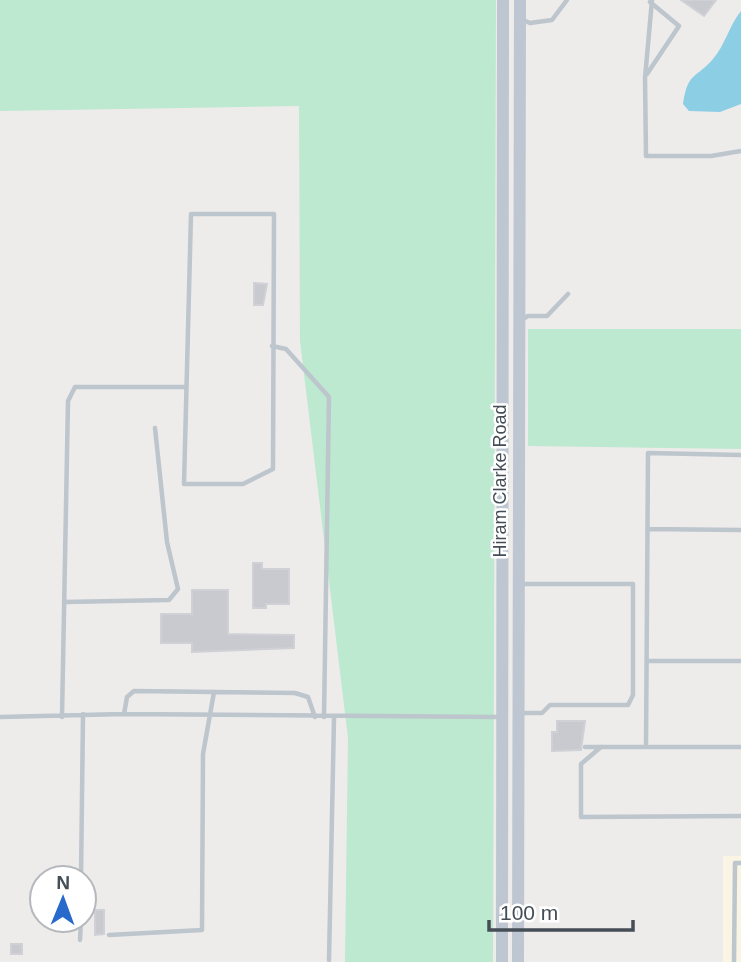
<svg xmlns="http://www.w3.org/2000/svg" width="741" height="962" font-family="Helvetica,sans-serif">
<rect width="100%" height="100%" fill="#eeebeb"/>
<path fill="#f9f4e4" d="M723,856h18v106h-18z"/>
<path fill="#bce9cf" d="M0,0h496l-3,962h-148l3,-224 -48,-397 -1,-235 -299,5z
M528,329h213v120l-213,-3z"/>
<path fill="#8ccee3" d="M741,11v93l-21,8 -31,-1 -6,-7c5,-33 13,-25 30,-45 12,-14 16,-33 28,-48z"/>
<path fill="#c8cad0" stroke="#cfd1d6" stroke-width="2" d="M681,0h35l-12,16z
M254,283l13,1 -4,21h-9z
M253,563h9v6h27v35h-23v4h-13z
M192,590h36v44l66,1v13l-102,4v-9h-31v-29h31z
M557,721h28l-4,29 -29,1v-19h5z
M95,910h9v24l-9,1z
M11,944h11v10h-11z"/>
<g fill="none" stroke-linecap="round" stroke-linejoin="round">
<path stroke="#bdc5cd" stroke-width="4.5" d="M652,0l-7,78 1,78h65l30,-5
M523,20l7,3 22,-3 15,-20
M647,74l32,-48 -29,-24
M191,214h83l-1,255 -30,15h-59z
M521,320l7,-4h19l21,-22
M272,346l14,3 43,48 -5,320
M648,529l93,1
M64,602l105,-2 9,-11 -11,-47 -12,-114
M647,661h94
M521,713h21l8,-8h78l5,-10v-111h-112
M124,714l3,-17 7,-6 161,2 13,4 7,20
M0,717l124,-3 375,3
M62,717l6,-316 7,-14h111
M585,747h156
M601,747l-20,17v53l160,-1
M646,747l2,-294 93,2
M81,878l2,-164
M109,935l93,-5 1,-176 11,-62
M80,940l1,-20
M329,960l5,-242
M734,962l1,-99h6"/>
<path stroke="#bdc6d1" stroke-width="12" d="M502,962l1,-962
M518,962l2,-962"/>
</g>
<g text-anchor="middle" stroke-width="5" stroke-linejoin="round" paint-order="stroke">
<g font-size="18" fill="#454e57" stroke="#fff">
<text transform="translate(500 481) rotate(-90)" y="6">Hiram Clarke Road</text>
</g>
</g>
<g transform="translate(63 899) rotate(1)"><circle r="33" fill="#ffffff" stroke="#b5b8bc" stroke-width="2"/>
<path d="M0-5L12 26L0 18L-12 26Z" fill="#286acb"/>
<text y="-10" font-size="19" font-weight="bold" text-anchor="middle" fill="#454e57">N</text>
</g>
<path d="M489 920v10h144v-10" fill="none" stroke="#454e57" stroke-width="3.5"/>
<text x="500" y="920" font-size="21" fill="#454e57" stroke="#ffffff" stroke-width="5" paint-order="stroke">100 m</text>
</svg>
